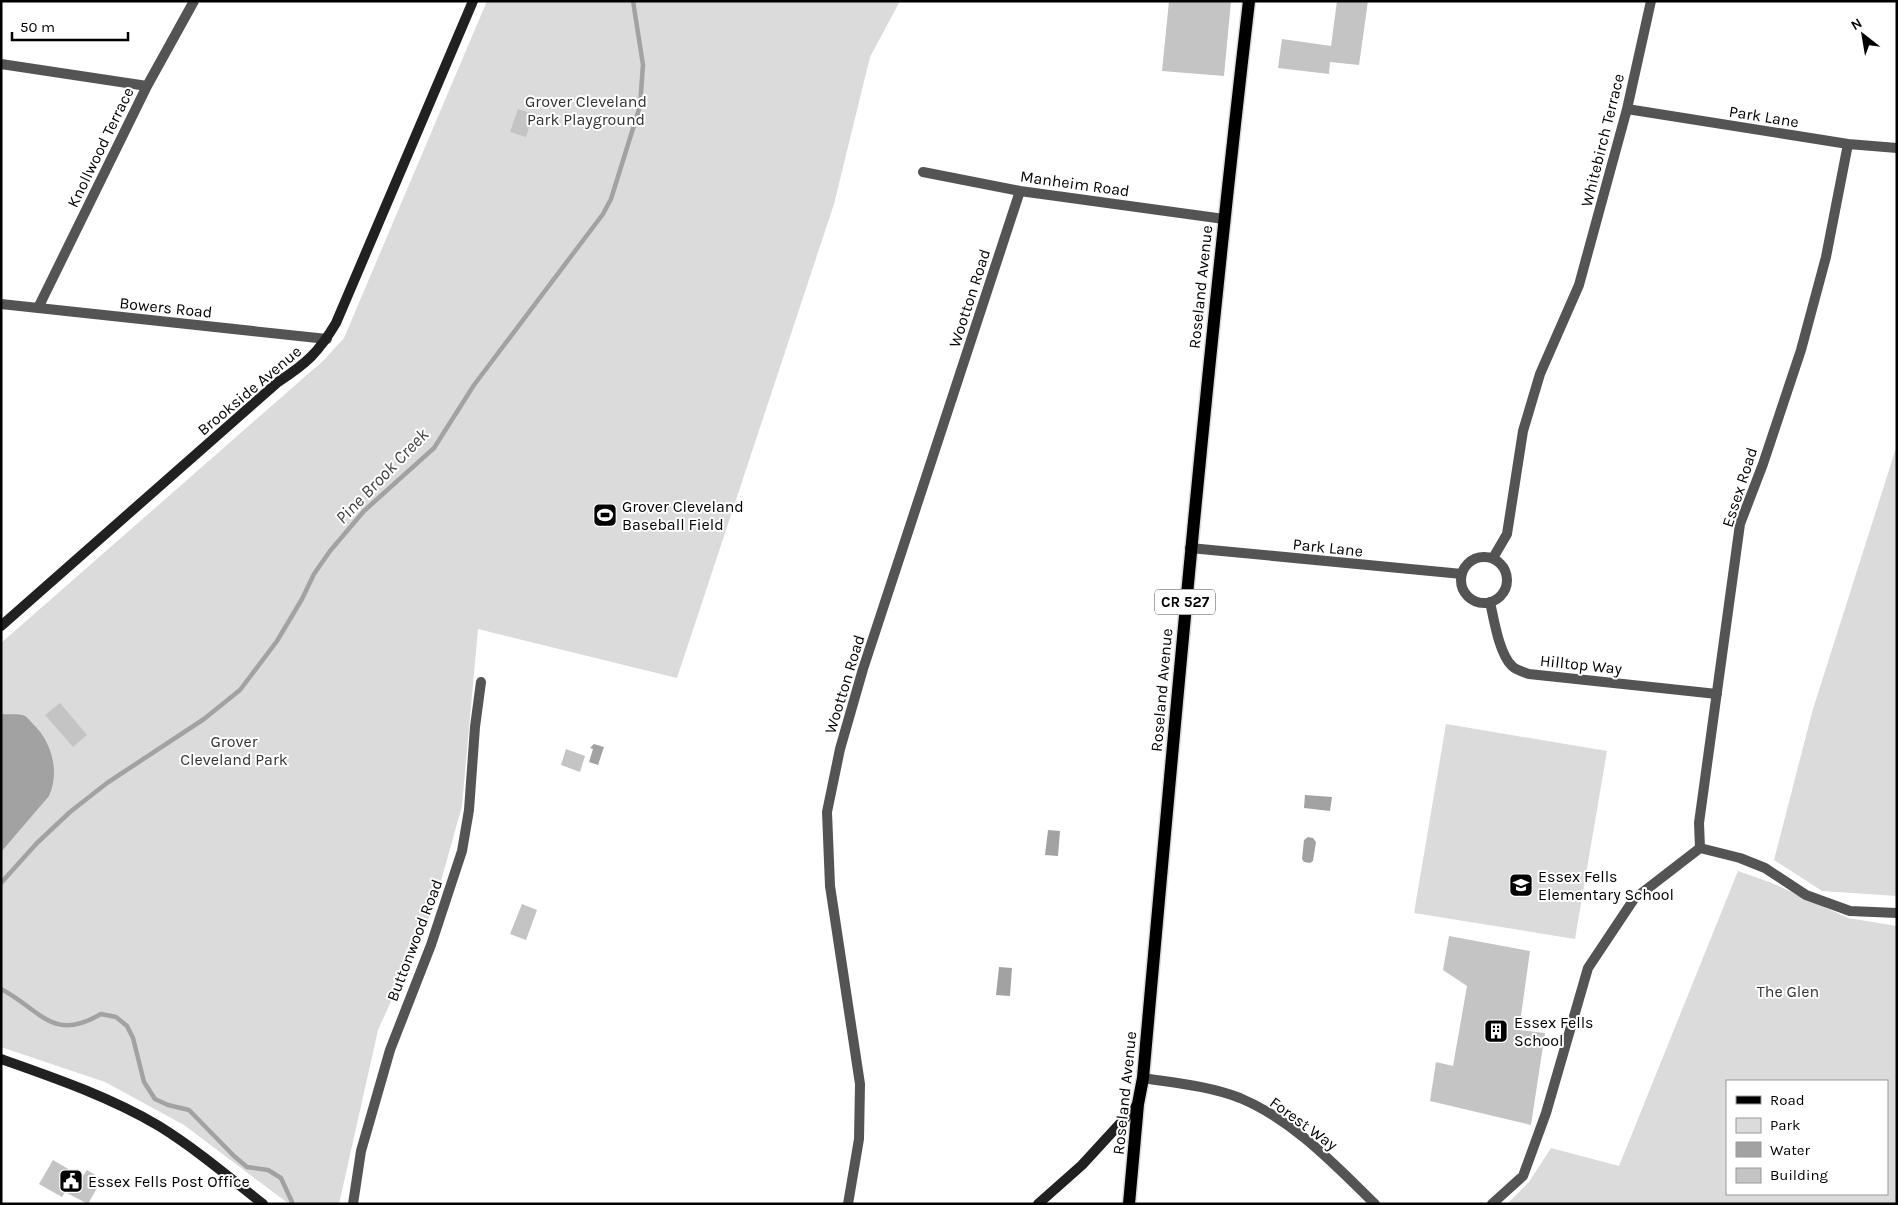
<svg xmlns="http://www.w3.org/2000/svg" width="1898" height="1205" font-family="Karla,sans-serif">
<rect width="100%" height="100%" fill="#fff"/>
<path fill="#dbdbdb" fill-rule="evenodd" d="M487,1h413l-30,56 -36,147 -157,474 -199,-49 -16,177 -28,100 -56,124 -39,174h-50l-105,-79 -79,-43 -104,-35v-404l323,-283 20,-22z
M1897,445v451l-75,-5 -48,-31 39,-151z
M1446,724l161,27 -32,188 -161,-26z
M1738,871l34,12 76,35 49,8v278h-390l22,-22 22,-34 68,18zM1727,1081h160v113h-160z"/>
<path fill="#a2a2a2" d="M1,714c7,1 18,-1 24,2 3,2 6,6 8,8 19,18 27,48 16,72l-48,56z
M594,744l10,3 -6,18 -9,-3 4,-13 -3,-1z
M1305,795l27,2 -2,14 -26,-3z
M1048,830l12,1 -2,25 -13,-1z
M1308,837l5,1 3,4 -3,19 -3,2 -6,-1 -2,-3 2,-19z
M999,967l13,1 -2,28 -14,-1z"/>
<g fill="none" stroke-linecap="round" stroke-linejoin="round">
<path stroke="#a2a2a2" stroke-width="4.5" d="M1,883l36,-40 33,-31 37,-29 97,-64 36,-29 37,-49 25,-42 12,-25 16,-23 34,-40 70,-63 40,-63 129,-171 8,-15 29,-93 3,-41 -10,-64
M1,989c39,20 51,54 100,25l15,3 11,9 6,12 11,44 11,17 13,6 21,5 45,46 13,11 21,3 13,8 11,24"/>
</g>
<path fill="#c4c4c4" d="M1169,1h62l-7,75 -62,-5z
M1337,1h31l-9,64 -29,-3 -1,12 -51,-6 4,-29 49,7z
M518,109l15,5 -7,23 -16,-5z
M60,703l27,32 -14,12 -28,-32z
M566,749l19,7 -5,16 -19,-7z
M522,904l15,6 -11,30 -16,-6z
M1449,936l81,15 -11,79 26,3 -14,92 -101,-24 6,-39 17,4 14,-80 -24,-16z
M53,1160l29,17 5,-7 15,9 -14,25 -23,-12 -3,5 -23,-13z"/>
<g fill="none" stroke-linecap="round" stroke-linejoin="round">
<g stroke="#dbdbdb" stroke-width="15">
<path id="primary" d="M1129,1204l9,-100 5,-26c32,-359 64,-718 106,-1077"/>
</g>
<path stroke="#545454" stroke-width="10" d="M1,64l146,22
M1627,109l221,35 49,4
M923,172l97,19 204,28
M1,304l326,35
M38,308l109,-222 47,-85
M1190,548l272,26
M1461 580a23 23 0 1 1 46 0a23 23 0 1 1-46 0Z
M1493,558l14,-24 16,-103 17,-57 39,-89 48,-176 24,-108
M1490,602c4,18 9,51 22,64 4,4 11,6 17,8l188,20
M1700,848l-1,-25 41,-299 23,-60 38,-114 25,-93 22,-113
M1143,1078c32,5 66,8 97,20 53,22 94,66 135,106
M353,1204l8,-53 29,-101 41,-105 31,-94 7,-41 6,-83 6,-45
M848,1204l11,-65 1,-55 -30,-198 -3,-74 13,-63 23,-80 157,-478
M1492,1204l31,-28 23,-63 42,-145 46,-69 66,-51 40,10 25,10 41,27 44,16 47,2"/>
<path stroke="#212121" stroke-width="10" d="M1,626l277,-244c29,-19 40,-29 58,-59l137,-322
M1,1059c54,19 109,38 158,67 37,23 70,51 104,78
M1038,1204l44,-39 56,-61"/>
<use href="#primary" stroke="#000" stroke-width="12"/>
</g>
<defs>
<g id="stadium-square" transform="scale(1.25)"><rect x="-9" y="-9" width="18" height="18" rx="4" fill="#000" stroke="#fff"/><path d="M0-5a6.5 5 0 1 0 0 10a6.5 5 0 1 0 0-10ZM-3.5-1.8h7v3.6h-7Z" fill="#fff"/></g>
<g id="school-square" transform="scale(1.25)"><rect x="-9" y="-9" width="18" height="18" rx="4" fill="#000" stroke="#fff"/><path d="M0-5L7-2L0 1L-7-2ZM-4 1L0 2.5L4 1V4Q0 6-4 4Z" fill="#fff"/></g>
<g id="building-square" transform="scale(1.25)"><rect x="-9" y="-9" width="18" height="18" rx="4" fill="#000" stroke="#fff"/><path d="M-4-6H4V6H1V3H-1V6H-4ZM-2.5-4.3h1.7v1.8h-1.7ZM.8-4.3h1.7v1.8H.8ZM-2.5-1h1.7V.8h-1.7ZM.8-1h1.7V.8H.8Z" fill="#fff"/></g>
<g id="civic-square" transform="scale(1.25)"><rect x="-9" y="-9" width="18" height="18" rx="4" fill="#000" stroke="#fff"/><path d="M-.6-6.5H3V-4.5H.6V-3L4-1V1h2V6H-6V1h2V-1L-.6-3ZM-1.2 2.5V6h2.4V2.5Z" fill="#fff"/></g>
</defs>
<g fill-rule="evenodd">
<use href="#stadium-square" x="605" y="515"/>
<use href="#school-square" x="1521" y="885"/>
<use href="#building-square" x="1496" y="1031"/>
<use href="#civic-square" x="71" y="1181"/>
</g>
<g text-anchor="middle" stroke-width="4" stroke-linejoin="round" paint-order="stroke">
<rect fill="#fff" stroke="#4c4c4c" stroke-width="1" x="1155" y="589.5" width="60" height="25" rx="4"/>
<g font-size="15" font-weight="bold" fill="#000">
<text x="1185" y="607">CR 527</text>
</g>
<g font-size="16" fill="#323232" stroke="#fff">
<text x="586" y="107">Grover Cleveland<tspan x="586" dy="18">Park Playground</tspan></text>
<text x="234" y="747">Grover<tspan x="234" dy="18">Cleveland Park</tspan></text>
<text x="1788" y="997">The Glen</text>
</g>
<g font-size="16" fill="#000" stroke="#fff">
<text transform="translate(1764 116) rotate(9)" y="6">Park Lane</text>
<text transform="translate(1602 140) rotate(-76)" y="6">Whitebirch Terrace</text>
<text transform="translate(100 147) rotate(-64)" y="6">Knollwood Terrace</text>
<text transform="translate(1075 183) rotate(8)" y="6">Manheim Road</text>
<text transform="translate(1200 287) rotate(-84)" y="6">Roseland Avenue</text>
<text transform="translate(969 298) rotate(-72)" y="6">Wootton Road</text>
<text transform="translate(166 307) rotate(6)" y="6">Bowers Road</text>
<text transform="translate(249 390) rotate(-40)" y="6">Brookside Avenue</text>
<text transform="translate(1739 487) rotate(-72)" y="6">Essex Road</text>
<text transform="translate(1328 547) rotate(6)" y="6">Park Lane</text>
<text transform="translate(1581 664) rotate(6)" y="6">Hilltop Way</text>
<text transform="translate(844 684) rotate(-73)" y="6">Wootton Road</text>
<text transform="translate(1161 690) rotate(-85)" y="6">Roseland Avenue</text>
<text transform="translate(414 940) rotate(-69)" y="6">Buttonwood Road</text>
<text transform="translate(1124 1093) rotate(-84)" y="6">Roseland Avenue</text>
<text transform="translate(1304 1123) rotate(36)" y="6">Forest Way</text>
</g>
<g font-size="16" fill="#000" stroke="#fff" text-anchor="start">
<text x="622" y="512">Grover Cleveland<tspan x="622" dy="18">Baseball Field</tspan></text>
<text x="1538" y="882">Essex Fells<tspan x="1538" dy="18">Elementary School</tspan></text>
<text x="1514" y="1028">Essex Fells<tspan x="1514" dy="18">School</tspan></text>
<text x="88" y="1187">Essex Fells Post Office</text>
</g>
<g font-size="18" font-style="italic" fill="#434343" stroke="#fff">
<text transform="translate(382 476) rotate(-46)" y="6">Pine Brook Creek</text>
</g>
</g>
<rect width="1898" height="1205" fill="none" stroke="#000000" stroke-width="5"/>
<rect x="1726" y="1080" width="162" height="115" fill="#ffffff" stroke="#999999"/>
<rect x="1736" y="1096" width="25" height="8" fill="#000000" stroke="#999999"/>
<text x="1770" y="1105" font-size="15" fill="#000000">Road</text>
<rect x="1736" y="1118" width="25" height="15" fill="#dbdbdb" stroke="#999999"/>
<text x="1770" y="1130" font-size="15" fill="#000000">Park</text>
<rect x="1736" y="1142" width="25" height="15" fill="#a2a2a2" stroke="#999999"/>
<text x="1770" y="1155" font-size="15" fill="#000000">Water</text>
<rect x="1736" y="1168" width="25" height="15" fill="#c4c4c4" stroke="#999999"/>
<text x="1770" y="1180" font-size="15" fill="#000000">Building</text>
<g transform="translate(1863 35) rotate(329)" stroke="#ffffff" stroke-width="4" paint-order="stroke">
<path d="M0-4L9 19L0 12L-9 19Z" fill="#000000"/>
<text y="-8" font-size="14" font-weight="bold" text-anchor="middle" fill="#000000">N</text>
</g>
<path d="M12 32v8h116v-8" fill="none" stroke="#000000" stroke-width="2.5"/>
<text x="20" y="32" font-size="15" fill="#000000" stroke="#ffffff" stroke-width="4" paint-order="stroke">50 m</text>
</svg>
